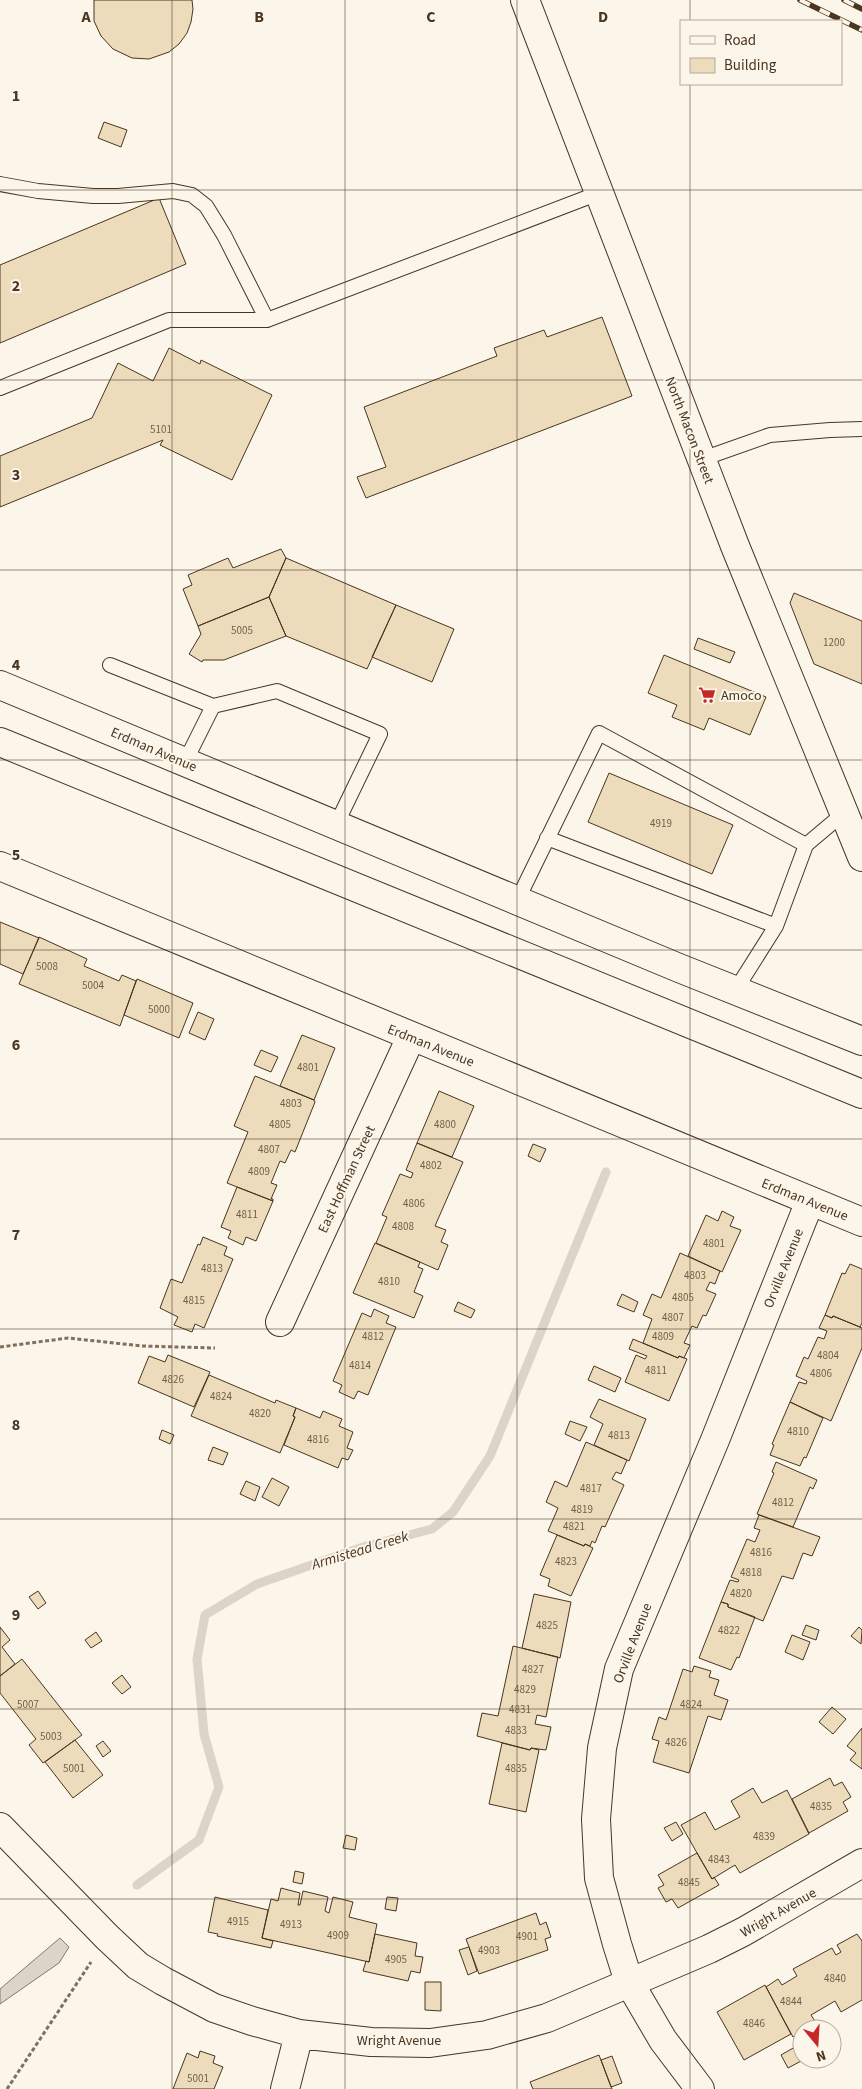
<svg xmlns="http://www.w3.org/2000/svg" width="862" height="2089" font-family="'Source Sans 3',sans-serif">
<rect width="100%" height="100%" fill="#fbf6e9"/>
<path fill="#dcd4c6" stroke="#887966" d="M60,1938l9,9 -10,16 -59,41v-15z"/>
<g fill="none" stroke-linecap="round" stroke-linejoin="round">
<path stroke="#dcd4c6" stroke-width="9" d="M137,1885l62,-45 20,-53 -15,-53 -7,-75 8,-44 52,-31 106,-37 69,-18 21,-17 37,-56 116,-284"/>
</g>
<path fill="#ecdcbc" stroke="#4a3520" d="M94,0h98l1,9 -2,13 -4,11 -8,11 -10,8 -20,7 -17,-1 -19,-9 -12,-13 -7,-15z
M104,122l23,8 -6,17 -23,-9z
M159,198l27,66 -186,79v-78z
M602,317l30,79 -266,102 -9,-21 29,-10 -22,-60 133,-51 -3,-8 50,-18 3,7z
M169,348l31,16 1,-4 71,35 -40,85 -72,-35 3,-5 -163,67v-51l92,-38 26,-55 35,18z
M281,549l5,9 -17,39 -71,29 -15,-37 9,-4 -4,-10 40,-17 5,10z
M286,558l110,47 -29,64 -81,-33 -17,-39z
M794,593l68,28v63l-48,-20 -24,-61z
M269,597l17,39 -62,24h-21l-1,2 -13,-8 12,-20 -3,-8z
M396,605l58,24 -22,53 -60,-25z
M698,638l37,14 -5,11 -36,-14z
M664,655l102,42 -16,38 -41,-17 -5,12 -32,-13 5,-12 -29,-12z
M609,773l124,52 -21,49 -124,-52z
M0,922l39,16 -16,36 -23,-10z
M39,937l48,22 -3,7 35,15 3,-6 14,6 -16,45 -101,-42z
M137,979l56,24 -14,35 -55,-23z
M198,1012l16,7 -9,21 -16,-7z
M302,1035l33,13 -21,52 -34,-14z
M261,1050l17,7 -7,15 -17,-7z
M255,1076l59,24 1,2 -20,50 -4,-2 -6,13 -5,-2 -9,22 6,2 -6,14h2v2l-46,-18 21,-51 -14,-6z
M439,1091l35,15 -22,51 -35,-14z
M417,1143l46,19 -28,64 11,4 -5,12 7,3 -10,25 -62,-27 11,-26 -5,-2 18,-41 11,4 2,-5 -7,-3z
M533,1144l13,5 -6,13 -12,-6z
M237,1187l36,14 -17,40 -10,-4 -3,8 -15,-7 3,-7 -10,-4z
M722,1211l12,6 -4,9 11,4 -19,42 -34,-16 18,-41 12,6z
M203,1237l24,10 -3,8 9,4 -29,69 -9,-4 -3,8 -18,-7 4,-8 -18,-9 11,-29 11,4 16,-39 2,1z
M375,1243l45,19 -2,5 5,2 -9,23 9,4 -9,22 -61,-25z
M680,1253l40,18 -5,13 -5,-2 -4,8 10,4 -10,22 -3,-1 -6,13 -5,-2 -8,17 6,2 -6,13 -5,-2 -1,2 -35,-15 9,-24 -9,-4 9,-21 9,4z
M850,1264l12,5v54l-2,4 -27,-11 -1,2 -7,-3 17,-42 3,1z
M622,1294l16,8 -4,10 -17,-7z
M458,1302l17,8 -4,8 -17,-7z
M374,1309l15,7 -3,7 10,4 -28,68 -10,-4 -4,8 -15,-7 3,-7 -9,-4 29,-68 9,4z
M825,1315l7,3 1,-2 29,12v20l-31,73 -41,-19 9,-20 7,2 1,-3 -11,-5 8,-19 4,2 10,-22 6,2 3,-8 -8,-3z
M633,1339l45,19 1,-2 8,3 -18,42 -44,-19 11,-27 9,4 2,-3 -18,-7z
M168,1355l42,17 -16,35 -56,-24 11,-27 16,6z
M594,1366l27,12 -6,14 -27,-12z
M209,1375l66,28 1,-3 20,8 -3,8 2,1 -15,36 -89,-37z
M599,1399l47,20 -17,42 -35,-16 9,-21 -13,-7z
M790,1402l33,16 -17,40 -2,-1 -4,9 -30,-11 4,-10 -2,-1z
M296,1408l24,10 3,-7 19,8 -3,7 14,6 -6,16 6,2 -5,10 -6,-2 -4,10 -54,-23 11,-28 -2,-1z
M570,1421l17,6 -7,14 -15,-7z
M162,1430l12,5 -4,9 -11,-5z
M586,1442l41,18 -6,14 -5,-2 -4,7 12,6 -19,42 -3,-1 -7,17 -3,-2 -2,5 -5,-2 -1,2 -36,-15 10,-23 -12,-6 9,-21 12,6z
M213,1447l15,6 -5,12 -15,-5z
M776,1462l41,18 -4,9 -3,-2 -17,40 -36,-13 17,-41 -2,-1z
M272,1478l17,9 -10,19 -17,-9z
M246,1481l14,6 -5,14 -15,-7z
M759,1515l61,22 -8,19 -9,-3 -10,26 -11,-3 -19,45 -35,-14v-3l-7,-2 9,-22 8,2 1,-2 -8,-3 16,-38 8,3 5,-12 -6,-2z
M557,1535l27,11 1,-2 8,4 -22,48 -23,-10 2,-7 -10,-4z
M38,1591l8,12 -8,6 -9,-12z
M534,1594l37,8 -11,56 -38,-10z
M721,1602l7,2v3l27,10 -16,41 -2,-1 -6,13 -32,-12z
M806,1625l13,5 -3,10 -14,-5z
M0,1627l10,13 -8,7 13,17 -15,12z
M859,1627l3,3 -1,14 -10,-8z
M96,1632l6,9 -11,7 -6,-8z
M792,1635l18,7 -7,18 -18,-8z
M513,1646l45,11 -12,60 -9,-2 -2,9 16,3 -5,23 -15,-2 -1,2 -53,-14 5,-23 16,3z
M22,1659l60,76 -39,28 -14,-18 7,-6 -36,-46v-17z
M694,1666l17,5 -2,6 10,3 -5,15 14,5 -7,20 -13,-4 -19,57 -36,-11 6,-21 -7,-2 7,-22 7,3 17,-51 9,3z
M122,1675l9,12 -9,7 -10,-11z
M832,1707l14,12 -13,15 -14,-12z
M862,1728v41l-12,-9 6,-7 -9,-7z
M75,1740l28,35 -30,23 -28,-36z
M103,1741l8,10 -8,6 -7,-11z
M502,1743l28,7 1,-2 8,2 -13,62 -37,-8z
M830,1778l4,8 8,-4 9,15 -8,5 5,9 -39,22 -17,-34z
M753,1788l9,15 25,-13 22,44 -69,39 -5,-8 -23,14 -31,-54 24,-13 10,18 25,-13 -9,-16z
M676,1822l7,12 -11,7 -8,-13z
M346,1835l11,3 -2,12 -12,-2z
M697,1853l15,26 2,-2 5,8 -41,23 -6,-9 -6,3 -8,-14 6,-3 -6,-10z
M295,1871l9,2 -2,11 -9,-2z
M281,1888l19,5 -2,12h2l3,-14 25,6 -3,14 4,2 4,-16 20,5 -4,15 28,7 -8,38 -107,-24 9,-39 7,2z
M215,1897l53,13 -6,28 11,3 -2,7 -54,-12 1,-2 -10,-2z
M387,1897l11,1 -2,13 -11,-2z
M536,1913l4,12 6,-3 5,15 -6,2 3,11 -69,24 -13,-35z
M375,1934l42,9 -2,13 8,1 -3,16 -9,-2 -3,10 -45,-10 3,-10 3,1z
M857,1934l5,7v59l-21,12 -6,-11 -24,14 6,9 -10,5h-5v3l-9,5 -27,-50 12,-8 4,6 15,-9 -4,-7 39,-21 4,7 5,-3 -4,-7z
M469,1947l8,24 -9,4 -9,-25z
M425,1982h16v29l-16,-1z
M765,1985l26,49 -47,26 -27,-48z
M795,2047l8,13 -15,8 -7,-13z
M200,2051l15,5 -2,7 10,4 -9,22h-41l14,-36 11,5z
M599,2055l13,34h-79l-3,-7z
M612,2056l10,27 -11,4 -10,-27z"/>
<g fill="none" stroke-linecap="round" stroke-linejoin="round">
<g stroke="#4a3520" stroke-width="16">
<path id="service" d="M0,184l38,7 55,5h25l55,-5 19,4 14,11 18,29 43,85
M0,388l169,-68h98l332,-127
M702,459l68,-24 60,-5 32,-1
M110,665l103,41
M185,762l28,-56 64,-15 103,43 -44,91
M547,838l229,88 -41,65
M517,901l82,-168 207,112 38,-32
M776,926l30,-81"/>
</g>
<g stroke="#4a3520" stroke-width="30">
<path id="minor" d="M0,866l862,356
M280,1322l131,-285
M0,1827l107,110 31,29 25,15 51,27 38,13 47,13 72,8 59,1 57,-8 60,-17 162,-69 34,-17 119,-69
M285,2089l14,-55
M700,2089l-37,-49 -34,-58 -12,-38 -18,-66 -3,-59 6,-71 17,-79 96,-229 95,-239"/>
</g>
<g stroke="#4a3520" stroke-width="30">
<path id="tertiary" d="M525,0l210,546 127,311"/>
</g>
<g stroke="#4a3520" stroke-width="30">
<path id="primary" d="M0,685l679,283 183,73
M0,742l862,352"/>
</g>
<path stroke="#7f6f5c" stroke-width="3" stroke-dasharray="4 2.5" stroke-linecap="butt" d="M0,1347l68,-9 74,8 73,2
M7,2089l84,-127"/>
<use href="#service" stroke="#fbf6e9" stroke-width="14"/>
<use href="#minor" stroke="#fbf6e9" stroke-width="28"/>
<use href="#tertiary" stroke="#fbf6e9" stroke-width="28"/>
<use href="#primary" stroke="#fbf6e9" stroke-width="28"/>
<g stroke="#4a3520" stroke-width="5.5">
<path id="rail" d="M800,0l62,30
M844,0l18,9"/>
</g>
<use href="#rail" stroke="#fbf6e9" stroke-width="4" stroke-dasharray="11" stroke-linecap="butt"/>
</g>
<path fill="none" stroke="#4a3520" stroke-width="1" stroke-opacity="0.55" d="M172,0v2089M345,0v2089M517,0v2089M690,0v21M690,84v2005M0,190h862M0,380h862M0,570h862M0,760h862M0,950h862M0,1139h862M0,1329h862M0,1519h862M0,1709h862M0,1899h862"/>
<defs>
<g id="supermarket-bare" transform="scale(1.35)"><path d="M-6-5.5h2.5l.6 2H6L4.5 2H-2.5L-4.4-4H-6ZM-1.5 3.2a1.3 1.3 0 1 0 .1 0ZM3 3.2a1.3 1.3 0 1 0 .1 0Z" fill="#c62828" stroke="#fbf6e9" stroke-width="2.5" paint-order="stroke"/></g>
</defs>
<g fill-rule="evenodd">
<use href="#supermarket-bare" x="707" y="695"/>
</g>
<g text-anchor="middle" stroke-width="4" stroke-linejoin="round" paint-order="stroke">
<g font-size="11" fill="#725f47">
<text x="161" y="433">5101</text>
<text x="242" y="634">5005</text>
<text x="834" y="646">1200</text>
<text x="661" y="827">4919</text>
<text x="47" y="970">5008</text>
<text x="93" y="989">5004</text>
<text x="159" y="1013">5000</text>
<text x="308" y="1071">4801</text>
<text x="291" y="1107">4803</text>
<text x="280" y="1128">4805</text>
<text x="445" y="1128">4800</text>
<text x="269" y="1153">4807</text>
<text x="431" y="1169">4802</text>
<text x="259" y="1175">4809</text>
<text x="414" y="1207">4806</text>
<text x="247" y="1218">4811</text>
<text x="403" y="1230">4808</text>
<text x="714" y="1247">4801</text>
<text x="212" y="1272">4813</text>
<text x="695" y="1279">4803</text>
<text x="389" y="1285">4810</text>
<text x="683" y="1301">4805</text>
<text x="194" y="1304">4815</text>
<text x="673" y="1321">4807</text>
<text x="373" y="1340">4812</text>
<text x="663" y="1340">4809</text>
<text x="828" y="1359">4804</text>
<text x="360" y="1369">4814</text>
<text x="656" y="1374">4811</text>
<text x="821" y="1377">4806</text>
<text x="173" y="1383">4826</text>
<text x="221" y="1400">4824</text>
<text x="260" y="1417">4820</text>
<text x="798" y="1435">4810</text>
<text x="619" y="1439">4813</text>
<text x="318" y="1443">4816</text>
<text x="591" y="1492">4817</text>
<text x="783" y="1506">4812</text>
<text x="582" y="1513">4819</text>
<text x="574" y="1530">4821</text>
<text x="761" y="1556">4816</text>
<text x="566" y="1565">4823</text>
<text x="751" y="1576">4818</text>
<text x="741" y="1597">4820</text>
<text x="547" y="1629">4825</text>
<text x="729" y="1634">4822</text>
<text x="533" y="1673">4827</text>
<text x="525" y="1693">4829</text>
<text x="28" y="1708">5007</text>
<text x="691" y="1708">4824</text>
<text x="520" y="1713">4831</text>
<text x="516" y="1734">4833</text>
<text x="51" y="1740">5003</text>
<text x="676" y="1746">4826</text>
<text x="74" y="1772">5001</text>
<text x="516" y="1772">4835</text>
<text x="821" y="1810">4835</text>
<text x="764" y="1840">4839</text>
<text x="719" y="1863">4843</text>
<text x="689" y="1886">4845</text>
<text x="238" y="1925">4915</text>
<text x="291" y="1928">4913</text>
<text x="338" y="1939">4909</text>
<text x="527" y="1940">4901</text>
<text x="489" y="1954">4903</text>
<text x="396" y="1963">4905</text>
<text x="835" y="1982">4840</text>
<text x="791" y="2005">4844</text>
<text x="754" y="2027">4846</text>
<text x="198" y="2082">5001</text>
</g>
<g font-size="14" fill="#4a3520" stroke="#fbf6e9">
<text transform="translate(690 430) rotate(69)" y="5">North Macon Street</text>
<text transform="translate(154 749) rotate(23)" y="5">Erdman Avenue</text>
<text transform="translate(431 1045) rotate(22)" y="5">Erdman Avenue</text>
<text transform="translate(346 1179) rotate(-65)" y="5">East Hoffman Street</text>
<text transform="translate(805 1199) rotate(22)" y="5">Erdman Avenue</text>
<text transform="translate(783 1268) rotate(-68)" y="5">Orville Avenue</text>
<text transform="translate(632 1643) rotate(-69)" y="5">Orville Avenue</text>
<text transform="translate(778 1912) rotate(-30)" y="5">Wright Avenue</text>
<text x="399" y="2045">Wright Avenue</text>
</g>
<g font-size="14" fill="#4a3520" stroke="#fbf6e9" text-anchor="start">
<text x="721" y="700">Amoco</text>
</g>
<g font-size="15" font-style="italic" fill="#4a3520" stroke="#fbf6e9">
<text transform="translate(360 1550) rotate(-17)" y="5">Armistead Creek</text>
</g>
</g>
<g font-size="16" text-anchor="middle" font-weight="bold" fill="#4a3520" stroke="#fbf6e9" stroke-width="4" stroke-linejoin="round" paint-order="stroke">
<text x="86" y="22">A</text>
<text x="259" y="22">B</text>
<text x="431" y="22">C</text>
<text x="603" y="22">D</text>
<text x="16" y="101">1</text>
<text x="16" y="291">2</text>
<text x="16" y="480">3</text>
<text x="16" y="670">4</text>
<text x="16" y="860">5</text>
<text x="16" y="1050">6</text>
<text x="16" y="1240">7</text>
<text x="16" y="1430">8</text>
<text x="16" y="1620">9</text>
</g>
<rect x="680" y="20" width="162" height="65" fill="#fbf6e9" stroke="#b4a999"/>
<rect x="690" y="36" width="25" height="8" fill="#fbf6e9" stroke="#b4a999"/>
<text x="724" y="45" font-size="15" fill="#4a3520">Road</text>
<rect x="690" y="58" width="25" height="15" fill="#ecdcbc" stroke="#b4a999"/>
<text x="724" y="70" font-size="15" fill="#4a3520">Building</text>
<g transform="translate(817 2044) rotate(162)"><circle r="24" fill="#fbf6e9" stroke="#b4a999"/>
<path d="M0-4L9 19L0 12L-9 19Z" fill="#c62828"/>
<text y="-8" font-size="14" font-weight="bold" text-anchor="middle" fill="#4a3520">N</text>
</g>
</svg>
